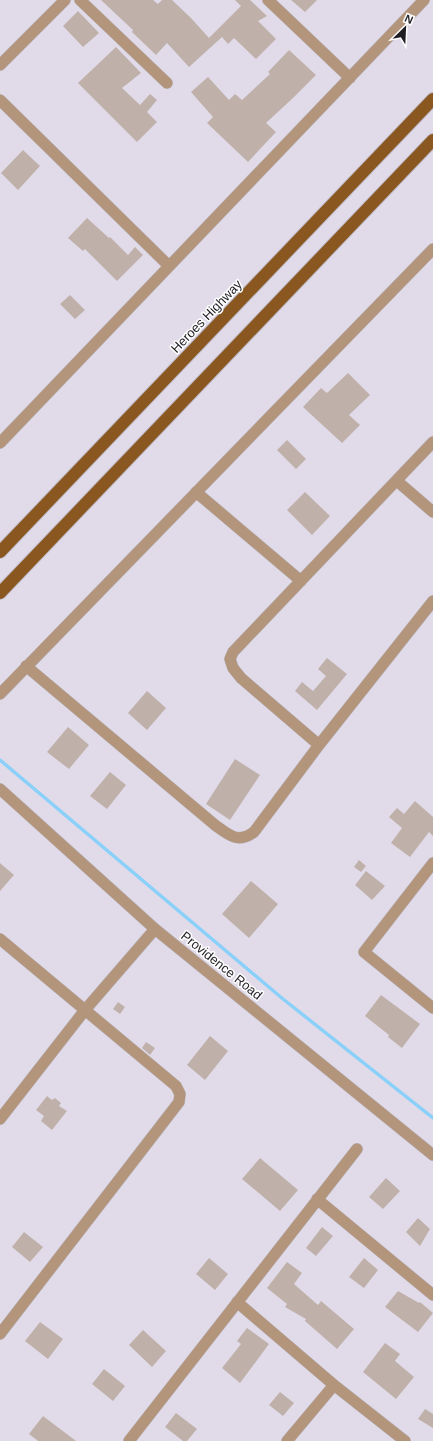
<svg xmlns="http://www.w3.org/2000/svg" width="433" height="1441" font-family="Helvetica,sans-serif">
<rect width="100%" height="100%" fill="#e1dbe9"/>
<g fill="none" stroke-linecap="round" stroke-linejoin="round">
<path stroke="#8bd0f9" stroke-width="3.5" d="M0,760l283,239 150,119"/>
</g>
<path fill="#bfb1aa" d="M101,0h52l5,4 4,-4h10l19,18 18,20 32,-32 -6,-6h15l17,16 -9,5 18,18 -20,20 -22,-21 -6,6 -6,-7 -33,30 -22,-24 -11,12 -24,-23 1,-2z
M291,0h26l-12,12z
M78,11l21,22 -16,14 -20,-21z
M116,47l25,26 -19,15 18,17 10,-11 7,6 -10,12 10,10 -20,20 -59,-59z
M289,50l27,25 -22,22 -28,26 10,9 -28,30 -41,-39 6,-6 -22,-25 17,-15 21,23 6,-6 7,6 28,-26 -2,-2z
M23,150l17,16 -22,24 -17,-17z
M87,218l22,20 1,-1 18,18 7,-8 8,8 -26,26 -32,-32 -2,2 -15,-13z
M70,295l15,15 -10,9 -15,-15z
M348,373l22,22 -21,20 11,10 -18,18 -39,-36 18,-19 6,5z
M287,440l19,19 -10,10 -19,-19z
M305,492l25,24 -18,19 -25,-25z
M327,658l20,16 -30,36 -22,-19 7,-9 11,9 13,-15 -8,-7z
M147,691l19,17 -19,22 -19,-17z
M68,727l21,18 -20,24 -22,-17z
M235,759l25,16 -30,45 -24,-16z
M110,772l16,13 -19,24 -17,-13z
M415,801l18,16v19l-4,-4 -19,25 -19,-14 11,-15 -13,-11 8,-9 7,6z
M359,860l7,6 -5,6 -7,-5z
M0,863l14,12 -14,16z
M366,871l19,15 -13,14 -17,-15z
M251,881l27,23 -29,34 -27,-24z
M381,995l39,29 -18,24 -14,-11 1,-2 -24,-19z
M118,1002l7,5 -5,7 -7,-5z
M210,1036l18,15 -23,29 -18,-15z
M146,1042l9,6 -5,7 -8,-7z
M47,1096l5,4 3,-2 6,5 -2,3 8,5 -15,19 -11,-9 3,-5 -8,-6z
M260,1158l38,32 -18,21 -38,-32z
M386,1178l14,13 -17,18 -14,-12z
M418,1218l12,11 -10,17 -14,-14z
M322,1227l11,9 -17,20 -10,-8z
M24,1232l19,15 -13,15 -18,-15z
M209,1258l19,16 -13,16 -19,-16z
M364,1258l14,12 -14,18 -15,-11z
M287,1262l15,11 -8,11 24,21 3,-4 33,28 -17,20 -32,-28 1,-2 -21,-12 2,-3 -20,-16z
M398,1291l21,12 1,-1 13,11 -15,19 -33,-25z
M40,1322l23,17 -15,20 -23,-18z
M247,1328l22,16 -29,39 -18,-15 19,-24 -4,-3z
M143,1330l23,21 -14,16 -23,-22z
M385,1343l15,11 -5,7 19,16 -18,22 -33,-27z
M104,1369l21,17 -12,15 -21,-17z
M280,1392l14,11 -11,13 -14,-11z
M425,1409l8,5v14l-15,-9z
M176,1413l21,16 -10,12h-4l-18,-14z
M43,1416l33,25h-38l-9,-7z"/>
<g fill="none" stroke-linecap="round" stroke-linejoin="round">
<g stroke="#beb9c5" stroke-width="12">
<path id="minor" d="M80,0l87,83
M268,0l82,78
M0,65l65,-65
M0,100l169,166
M0,443l424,-443
M397,481l36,31
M196,492l105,89
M26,666l189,159c14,10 23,19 39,7l65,-87 114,-144
M0,694l433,-445
M319,745l-78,-67 -8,-10 -3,-9 3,-7 200,-210
M0,789l155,140 278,226
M433,863l-69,89 69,56
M0,939l176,147 4,8 -1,8 -179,232
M0,1119l85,-109 70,-81
M317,1199l116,96
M237,1302l97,83 71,56
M129,1441l228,-292
M287,1441l47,-56"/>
</g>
<g stroke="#beb9c5" stroke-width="14">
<path id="major" d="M0,552l433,-453
M0,593l433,-453"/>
</g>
<use href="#minor" stroke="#b2957a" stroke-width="11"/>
<use href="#major" stroke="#89571f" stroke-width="12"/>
</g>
<g text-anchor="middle" stroke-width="3" stroke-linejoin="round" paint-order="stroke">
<g font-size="13" fill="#1f1d22" stroke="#fff">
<text transform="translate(206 316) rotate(-46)" y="5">Heroes Highway</text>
<text transform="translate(222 965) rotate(39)" y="5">Providence Road</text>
</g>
</g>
<g transform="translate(405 28) rotate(24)" stroke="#ffffff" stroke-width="3" paint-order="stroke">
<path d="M0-3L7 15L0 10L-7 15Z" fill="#1f1d22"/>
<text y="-6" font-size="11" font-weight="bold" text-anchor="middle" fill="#1f1d22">N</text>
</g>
</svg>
